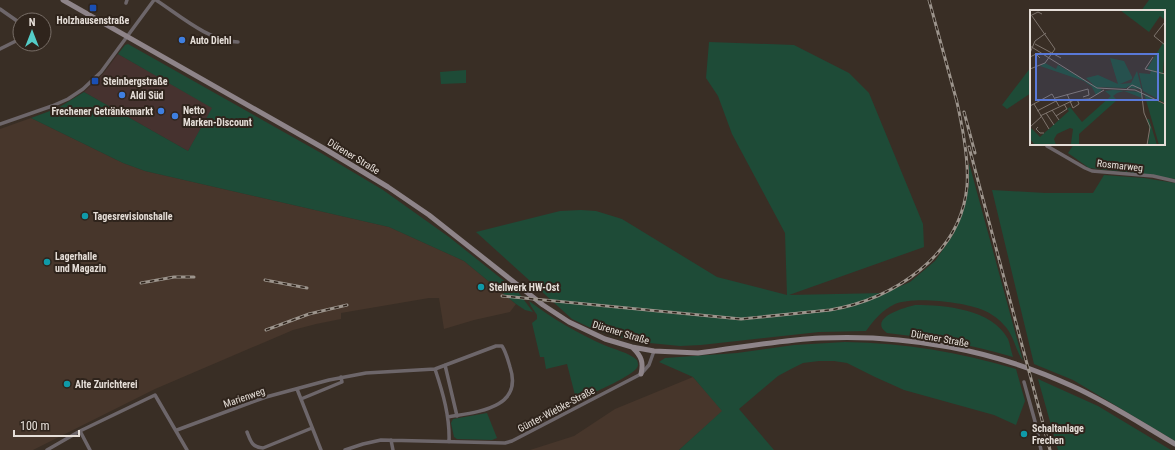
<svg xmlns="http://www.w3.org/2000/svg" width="1175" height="450" font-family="'Roboto Condensed',sans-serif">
<rect width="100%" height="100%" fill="#392e25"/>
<path fill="#46322f" d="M118,54l95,54 -25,43 -104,-59 19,-18z"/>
<path fill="#47362b" d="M31,118l92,45 22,8 244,56 75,34 52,43 -6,8 -36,8 -30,9 -5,-31h-10l-88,15v6l-25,5 -23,6 -138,59 -122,61h-33v-321z
M693,377l30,34 -44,39h-149l44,-14 41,-27z"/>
<path fill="#1e4b37" d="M1149,0h26v179l-40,-6 -46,-5 -21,-15 6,-9h90v-133h-23z
M709,42l85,3 55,28 20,20 54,131 1,23 -135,48 96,-2 25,-11 25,-21 18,-26 12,-30 4,-20v-22l54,198c-8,-11 -8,-25 -20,-37 -5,-6 -13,-11 -20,-14 -19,-8 -69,-14 -88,-6 -13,6 -21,16 -29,27l-47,1 -118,13 -21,1 -41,-4 -25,-6 -21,-7 -21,-10 -96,-87 84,-21 21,-1 15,1 26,8 95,58 70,18 -2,-62 -53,-99 -14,-38 -12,-18z
M128,44l193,109 62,37 66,47 69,55 15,20 -8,-2 -9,-6 -52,-43 -75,-34 -244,-56 -22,-8 -92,-45 27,-10 26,-16 104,59 24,-43 -94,-54 7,-9z
M1031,67v26l-24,16 -5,-4z
M466,70v13l-25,1 -1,-12z
M1104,175l40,3 31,5v258l-102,-61 -39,-16 -42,-174 53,3h48z
M529,301c24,18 48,32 75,44 11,5 24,7 33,15 1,3 2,6 -1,9 -10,10 -43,24 -57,30l-4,-4 -8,-31 -21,5 -2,-12h-4l-8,-34 5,-4v-4l-6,-9z
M915,305c30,0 77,4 93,34 2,5 3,12 5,18 -43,-13 -82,-19 -126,-24 -2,-2 -4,-3 -5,-5 -6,-13 25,-21 33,-23z
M845,342c61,1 113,10 171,27l9,32 -9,24 -22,-10 -90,-25 -29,-13 -28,-14 -13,-2h-15l-16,2 -12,6 -13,7 -39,33 35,41h-95l43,-39 -29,-34 -34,-15 6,-4 72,-5 57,-8z
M1038,379l60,27 73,44h-113z
M487,413l10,25 -5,2 -35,-1 -3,-2 -3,-14 2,-4z"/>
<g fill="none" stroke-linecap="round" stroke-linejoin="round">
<path stroke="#6d666a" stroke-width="3.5" d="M156,0c23,15 54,42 82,42
M126,3l1,-3
M0,9l20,14
M0,49l20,-10
M0,124l52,-18 16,-7 15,-10 18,-17 53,-72
M1049,144l-2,2 38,22 7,3 61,5 22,5
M445,365l12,51
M435,369c8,24 15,48 14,73
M1024,382l12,43 5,25
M297,389l24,61
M301,399l41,-17 -1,-5
M177,430l89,-33 63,-17 37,-7 69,-4 61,-23h6c4,6 6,14 8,21 14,42 -34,45 -62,50
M80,431l10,19
M247,432c4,10 5,15 16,16l49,-20
M391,440l2,10
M47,450l33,-19 75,-36 32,55
M345,450l18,-6 18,-4 124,3 7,-2 129,-67 8,-9 5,-14"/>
<path stroke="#8e8489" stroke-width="5" d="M63,0l262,149 63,38 41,28 114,90 26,17 36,17 27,8 22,4 44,2c41,-5 82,-13 123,-15 86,-4 173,12 251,48 36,16 69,38 103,58
M633,348c8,8 11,14 8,26"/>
<g stroke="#9c948c" stroke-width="3">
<path id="rail" d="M929,0l28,102
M964,112l11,41
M969,147l81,303
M265,280l42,8
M141,283l33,-6h20
M502,296l239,23 89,-9c64,-11 131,-55 137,-124 2,-27 -5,-62 -11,-88
M266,330l43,-16 38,-9"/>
</g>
<use href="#rail" stroke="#2f241c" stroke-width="1.5" stroke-dasharray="4.5" stroke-linecap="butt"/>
</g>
<g fill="#1a4fb4" stroke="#2f241c" stroke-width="1.5">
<rect x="89" y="4" width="8" height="8" rx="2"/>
<rect x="91" y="77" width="8" height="8" rx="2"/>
</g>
<g fill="#3f7fe0" stroke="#2f241c" stroke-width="1.5">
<circle cx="182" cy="40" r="4"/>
<circle cx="122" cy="95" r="4"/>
<circle cx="161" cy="111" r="4"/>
<circle cx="175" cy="116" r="4"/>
</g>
<g fill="#0f9aa8" stroke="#2f241c" stroke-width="1.5">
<circle cx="85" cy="216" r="4"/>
<circle cx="47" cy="262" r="4"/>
<circle cx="481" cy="287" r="4"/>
<circle cx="67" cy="384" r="4"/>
<circle cx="1024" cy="434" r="4"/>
</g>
<g text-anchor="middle" stroke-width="4" stroke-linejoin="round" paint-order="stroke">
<g font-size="10" font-weight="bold" fill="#e5ded8" stroke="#2f241c" text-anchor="start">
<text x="93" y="24" text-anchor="middle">Holzhausenstraße</text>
<text x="190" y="44">Auto Diehl</text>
<text x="103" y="85">Steinbergstraße</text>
<text x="130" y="99">Aldi Süd</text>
<text x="183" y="114">Netto<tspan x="183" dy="12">Marken-Discount</tspan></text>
<text x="153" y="115" text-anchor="end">Frechener Getränkemarkt</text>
<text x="93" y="220">Tagesrevisionshalle</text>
<text x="55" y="260">Lagerhalle<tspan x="55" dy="12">und Magazin</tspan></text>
<text x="489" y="291">Stellwerk HW-Ost</text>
<text x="75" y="388">Alte Zurichterei</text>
<text x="1032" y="432">Schaltanlage<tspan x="1032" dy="12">Frechen</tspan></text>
</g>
<g font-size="10" fill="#e5ded8" stroke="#2f241c">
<text transform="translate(354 156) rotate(31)" y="4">Dürener Straße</text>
<text transform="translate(1120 165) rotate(6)" y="4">Rosmarweg</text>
<text transform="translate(621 332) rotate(17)" y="4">Dürener Straße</text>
<text transform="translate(940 338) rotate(10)" y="4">Dürener Straße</text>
<text transform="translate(244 397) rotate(-19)" y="4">Marienweg</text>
<text transform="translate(556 409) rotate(-28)" y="4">Günter-Wiebke-Straße</text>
</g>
</g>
<g transform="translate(1030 10)">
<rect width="135" height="135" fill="#392e25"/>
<path d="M90,0h45v10l-5,-4 -11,16zM133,33l2,2 -2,28 2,1v29l-22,-12 -4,-18 11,1 1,-3 -4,-2zM80,48l14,3 8,16v2l-12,5 11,-1 6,-12 5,20 -1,-2 -13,-1 2,-3 -4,3 -30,-1 -10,-9 12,-3 20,9zM15,53l11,6 2,-4 44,25 -6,5 -4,-8 -8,-6 -44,-15zM83,80l29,2v6l-18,-7 -7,2 -4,3 4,4 -38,34v11h-15l7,-1 2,-15 -3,-1 -13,6 -3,5 2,6h-21l-5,-6v-12l10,10 29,-26 -2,-2 3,-2 12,15 29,-26 -6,-5zM114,83l21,12v40h-6zM117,109h2l8,26h-9l2,-14z" fill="#1e4b37"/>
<path fill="none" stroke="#7e746d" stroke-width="1" d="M0,6l8,-4 4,2M135,12l-11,14 11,9M5,31l11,-8M5,34l26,14M0,36l67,42 38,2 30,14M0,43l5,-12M0,47l6,-3 4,4M123,47l-8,12 20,5M0,59l15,-6 10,-14 -23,-33M97,79l5,-4 9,4 3,24 6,14 -3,18M37,84l6,14 6,-4 -2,-5M25,88l33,-9 1,6 -6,2M4,94l15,25M0,96l22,-12 7,12M22,100l7,10M7,101l19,-10M16,103l8,12M10,106l34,-16 15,-1 15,-9M26,106l11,-7 -3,-5M0,117l12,-11M8,117l-2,2 4,4h4"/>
<path fill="#5979d8" fill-opacity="0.15" stroke="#5979d8" stroke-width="2" d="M6,44h122v46h-122z"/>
<rect width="135" height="135" fill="none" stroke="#e5ded8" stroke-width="2"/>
</g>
<g transform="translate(32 32)"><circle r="19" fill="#2f241c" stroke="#786e67"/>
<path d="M0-3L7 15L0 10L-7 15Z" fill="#54cdc8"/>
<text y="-6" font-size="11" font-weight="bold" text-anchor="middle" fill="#e5ded8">N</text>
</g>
<path d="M14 430v6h65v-6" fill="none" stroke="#e5ded8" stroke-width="2"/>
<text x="20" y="430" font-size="12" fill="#e5ded8" stroke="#2f241c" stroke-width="3" paint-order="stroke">100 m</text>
</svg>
